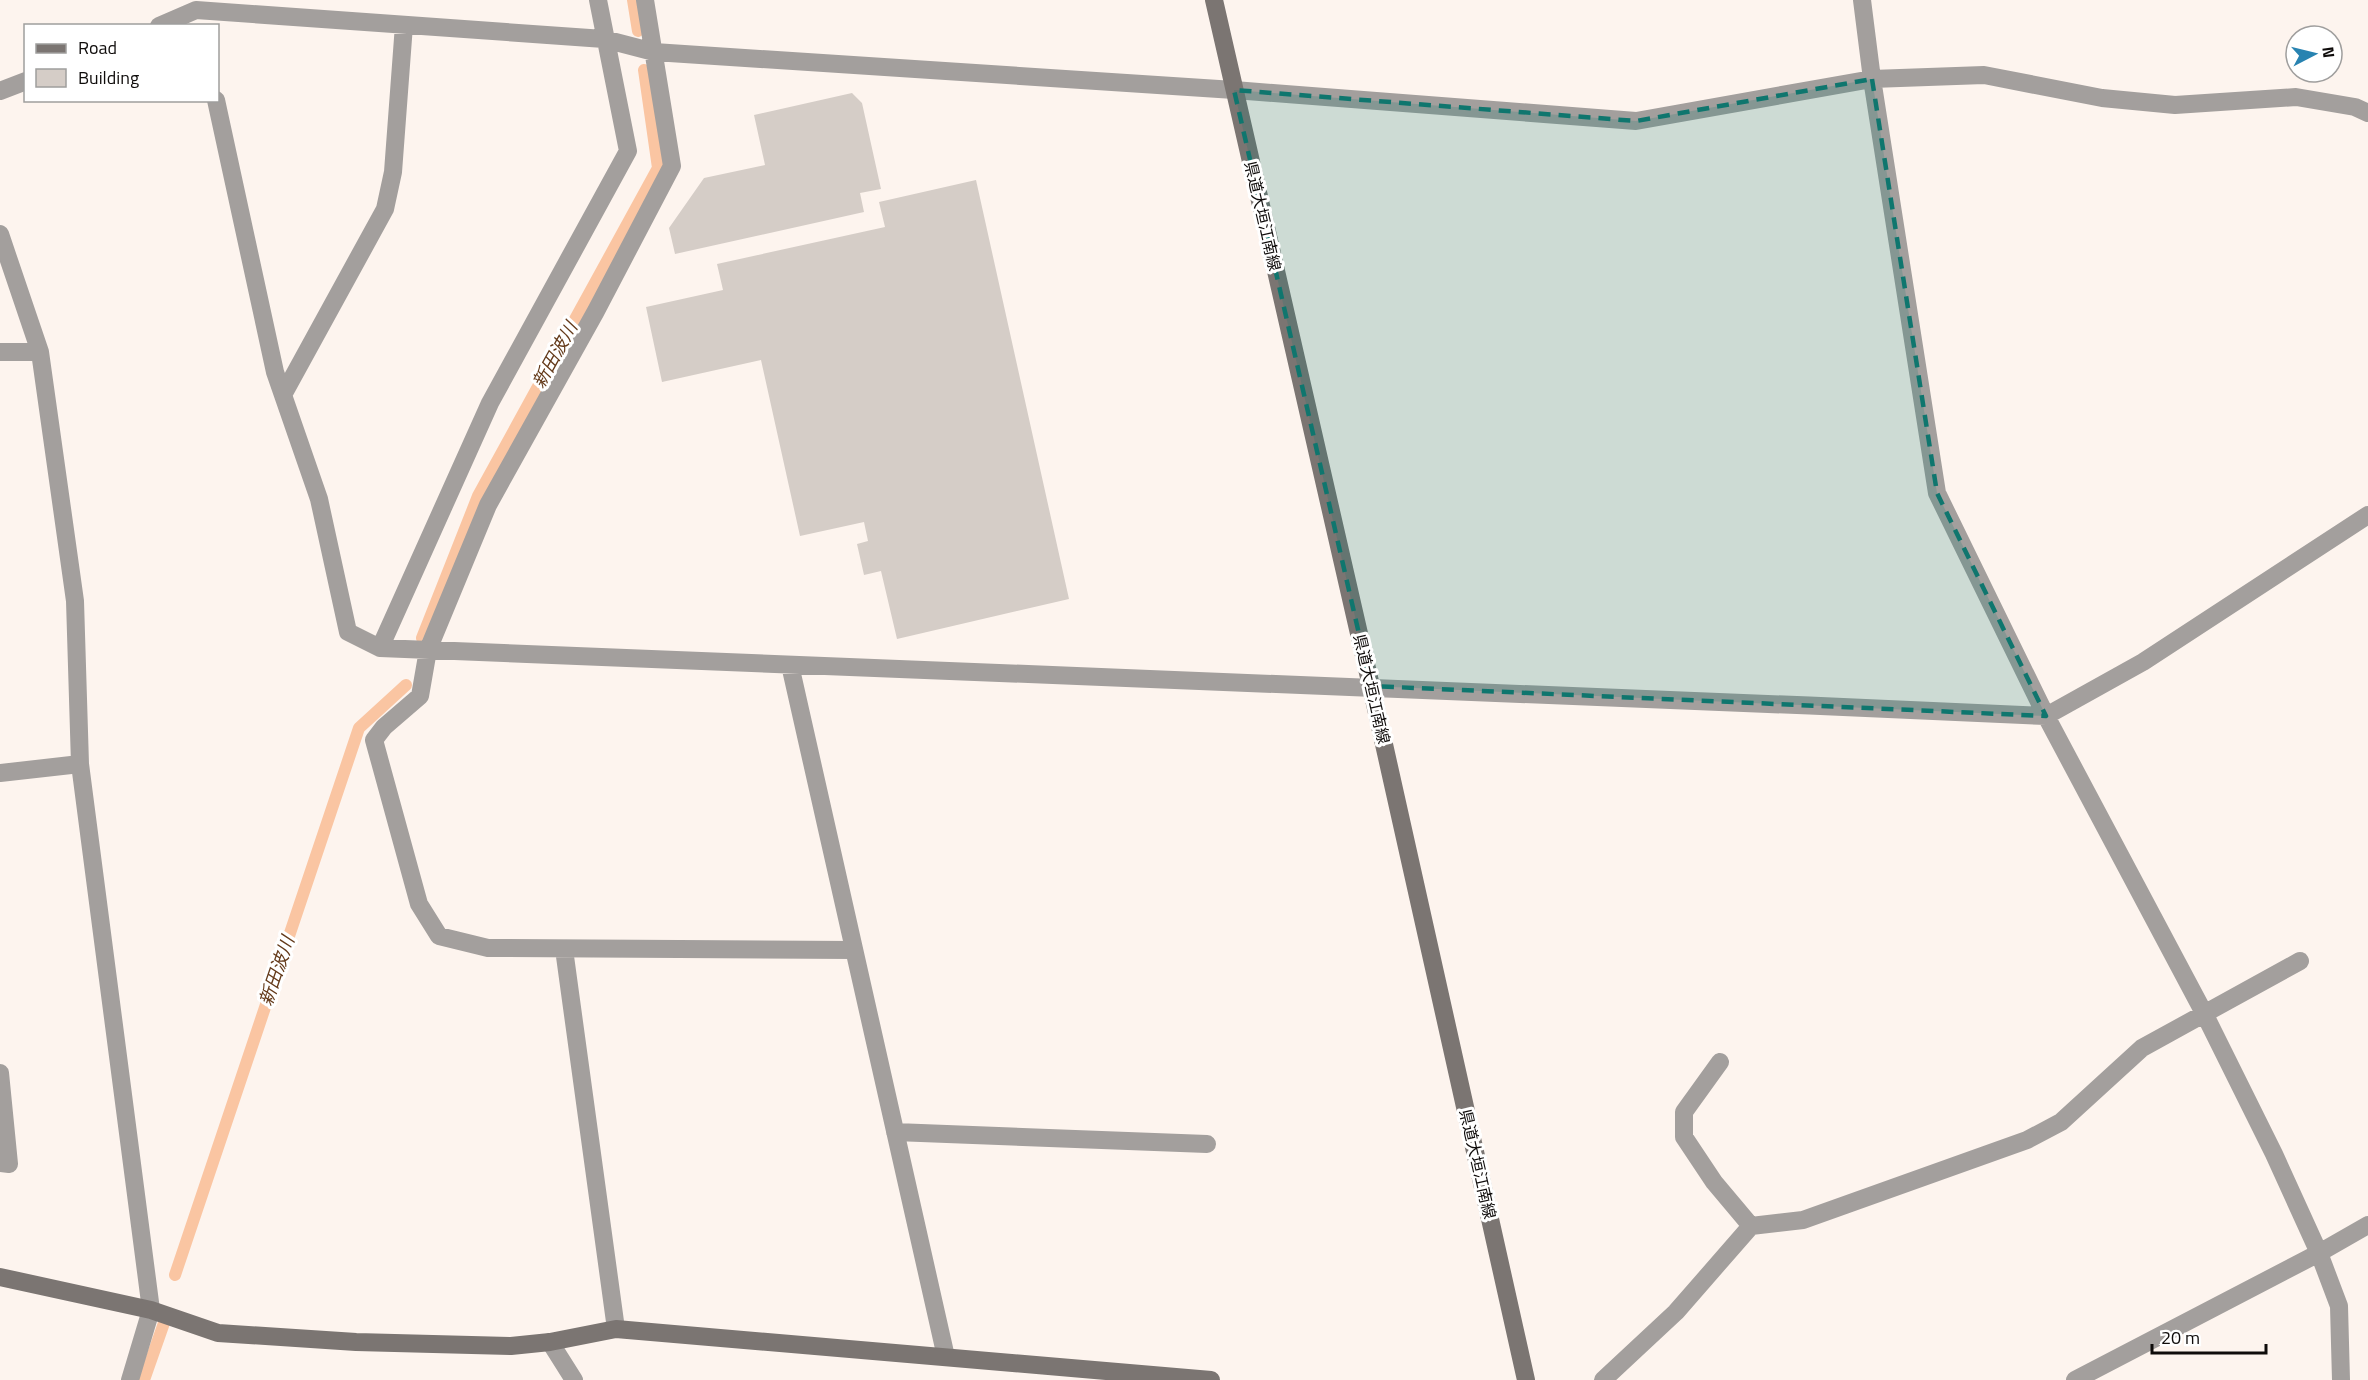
<svg xmlns="http://www.w3.org/2000/svg" width="2368" height="1380" font-family="'Titillium Web','Noto Sans JP',sans-serif">
<rect width="100%" height="100%" fill="#fdf4ee"/>
<g fill="none" stroke-linecap="round" stroke-linejoin="round">
<path stroke="#fac5a2" stroke-width="12" d="M633,0l5,31
M422,638l56,-142 180,-328 -14,-98
M175,1275l184,-547 47,-43
M144,1380l20,-57"/>
</g>
<path fill="#d5cdc7" d="M852,93l10,10 19,86 -21,4 4,19 -189,42 -6,-26 35,-50 61,-13 -11,-50z
M976,180l93,419 -172,40 -16,-68 -17,4 -7,-31 11,-3 -4,-19 -64,14 -39,-176 -99,22 -16,-75 77,-17 -6,-26 168,-37 -6,-25z"/>
<g fill="none" stroke-linecap="round" stroke-linejoin="round">
<path stroke="#a39f9d" stroke-width="18" d="M645,0l27,166 -76,145 -108,194 -60,145 -8,46 -36,31 -10,13 45,164 20,32 49,12 366,2
M1862,0l10,79 65,414 109,223 158,297 70,141 45,99 20,53 2,74
M159,26l37,-16 408,29 50,13 580,38 402,31 236,-42 112,-4 118,23 73,7 121,-8 59,10 13,6
M0,91l26,-10
M216,100l59,272 44,127 29,133 32,16c556,22 1111,43 1666,68l97,-54 225,-147
M0,234l40,118 35,249 5,163 71,546 -21,70
M0,352h40
M283,395l102,-186 8,-37 11,-147
M380,648l110,-245 138,-252 -30,-151
M790,665l156,692
M0,773l80,-9
M564,949l52,380
M1720,1062l-36,50v25l30,45 37,44 52,-6 224,-80 34,-18 81,-74 158,-87
M0,1073l9,91 -9,-1
M895,1132l312,12
M550,1342l24,38
M1603,1380l73,-68 75,-86
M2075,1380l244,-127 49,-28"/>
<path stroke="#7b7572" stroke-width="18" d="M1214,0l157,686 155,694
M0,1277l151,33 67,23 138,9 155,4 39,-4 66,-13 595,51"/>
</g>
<path fill="#0f766e" fill-opacity="0.2" stroke="#0f766e" stroke-width="4.5" stroke-dasharray="12 8" stroke-linejoin="round" d="M1872,79l65,414 109,223 -675,-30 -137,-596 402,31z"/>
<g text-anchor="middle" stroke-width="6" stroke-linejoin="round" paint-order="stroke">
<g font-size="16" fill="#0f0c0b" stroke="#fff">
<text transform="translate(1263 216) rotate(77)" y="6">県道大垣江南線</text>
<text transform="translate(1372 689) rotate(77)" y="6">県道大垣江南線</text>
<text transform="translate(1478 1164) rotate(77)" y="6">県道大垣江南線</text>
</g>
<g font-size="18" font-style="italic" fill="#643a1a" stroke="#fff">
<text transform="translate(555 355) rotate(-61)" y="6">新田波川</text>
<text transform="translate(277 971) rotate(-71)" y="6">新田波川</text>
</g>
</g>
<rect x="24" y="24" width="195" height="78" fill="#ffffff" stroke="#9f9e9d" stroke-width="1.5"/>
<rect x="36" y="44" width="30" height="9" fill="#7b7572" stroke="#9f9e9d" stroke-width="1.5"/>
<text x="78" y="54" font-size="18" fill="#0f0c0b">Road</text>
<rect x="36" y="69" width="30" height="18" fill="#d5cdc7" stroke="#9f9e9d" stroke-width="1.5"/>
<text x="78" y="84" font-size="18" fill="#0f0c0b">Building</text>
<g transform="translate(2314 54) rotate(83)"><circle r="28" fill="#ffffff" stroke="#9f9e9d" stroke-width="1.5"/>
<path d="M0-4.5L10 22L0 15L-10 22Z" fill="#2883b1"/>
<text y="-9" font-size="16" font-weight="bold" text-anchor="middle" fill="#0f0c0b">N</text>
</g>
<path d="M2152 1344v9h114v-9" fill="none" stroke="#0f0c0b" stroke-width="3"/>
<text x="2161" y="1344" font-size="18" fill="#0f0c0b" stroke="#ffffff" stroke-width="4.5" paint-order="stroke">20 m</text>
</svg>
